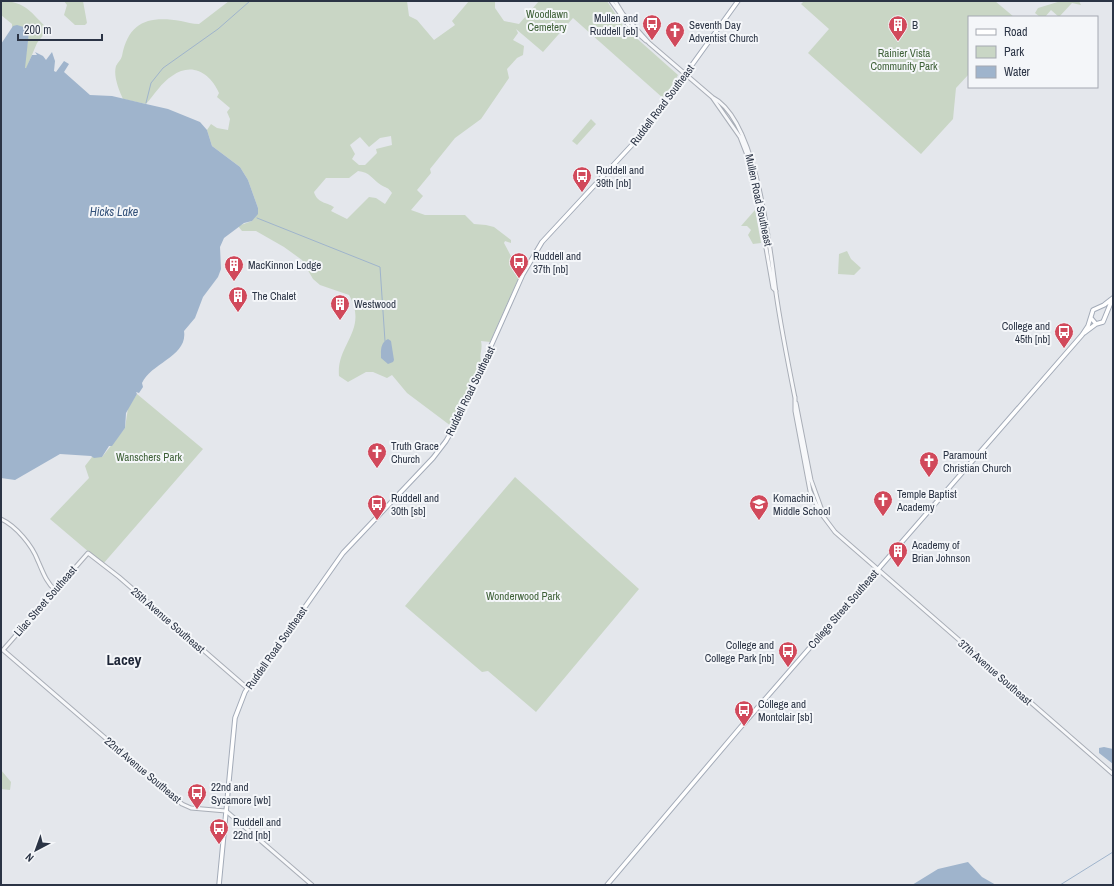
<svg xmlns="http://www.w3.org/2000/svg" width="1114" height="886" font-family="'Archivo Narrow',sans-serif">
<rect width="100%" height="100%" fill="#e4e7ec"/>
<path fill="#c9d6c5" fill-rule="evenodd" d="M1,1c25,0 30,12 47,28l-11,14 -11,26 -2,-1 5,-36 -2,-4 -14,-2 -1,2v-4l-11,-9z
M64,1h19l4,22 -2,2h-10l-11,-10 3,-10z
M229,1h178l2,15 8,4 17,20 21,-15 -3,-4 17,-20h26v7l9,13 15,3 20,-23h68l17,26 54,48 -14,24 -91,-81 -30,34 -27,-23 2,4 -5,7 11,6 -1,9 -6,3 -10,11 2,9 -28,41 -26,19 -25,31 1,4 -14,17 6,6 -12,14 14,5h40l9,9 12,1 8,2 17,13v3l-6,-2 -1,2 9,17 1,12 5,5 -29,65 -9,-1c2,8 -2,13 0,21l-30,64 -44,-33 -15,-18 -5,3 -14,-6h-7l-18,10 -9,-6c-3,-32 30,-46 10,-81l-29,-10 -7,-6 -11,-19 -18,-13 -28,-16h-14l-4,-5 14,-5 6,-13 -10,-28 -8,-13 -28,-21 -5,-16 4,-6 6,4 11,2 2,-11 -3,-7 3,-4 -13,-11 2,-4c-8,-19 -27,-32 -47,-17 -10,6 -18,19 -26,28l-23,-5c-4,-9 -10,-23 -7,-33 2,-4 5,-6 6,-10 7,-35 27,-40 59,-35 6,1 11,3 18,3zM391,136l1,9 -16,4 1,4 -12,12h-6l-7,-6 3,-5 -5,-9 10,-8 9,10 11,-9zM358,171c12,1 14,8 23,14 5,3 7,2 11,8l-7,11 -9,-6 -7,-1 -22,22 -16,-8 3,-4c-8,-5 -17,-4 -20,-15l12,-14h23z
M804,1h191l19,16h-45v57l-13,14 -3,31 -32,35 -113,-101 21,-24 -28,-25z
M1061,1h18l2,4 -9,-2 -13,14 -8,-7 -6,7h-5l-5,-4 3,-5z
M591,119l5,5 -19,21 -5,-4z
M755,210l6,33 -8,1 -5,-9 3,-5 -4,-4h-6z
M847,251l4,8 10,9 -7,7 -16,-1 1,-20z
M137,394l66,55 -100,115 -53,-45 39,-41 -4,-12 7,-9h10l23,-29 3,-20z
M515,477l124,112 -103,123 -48,-41 -6,1 -77,-66z
M1,770l10,12 -1,8 -9,-1z"/>
<path fill="#9fb4cc" d="M17,25l10,3 2,4 -4,36h1l6,-13h5l-2,-3 8,4 3,4 6,-8 3,9 -1,10 2,1 8,-11 5,3 -5,8 26,23 22,1 34,8 22,5 32,13 7,8 5,16 28,21 8,13 10,28v6l-6,7 -8,2 -20,15 -4,9 1,22 -3,8 -15,20 -8,21 -11,13c4,25 -33,32 -42,52l1,4 -4,6 -3,-1 1,2 -11,19 -1,15 -13,18h-3l-7,11 -8,1 -3,-2 -31,-2 -45,26 -14,-2v-434l12,-18z
M388,339l3,2 3,19 -1,2 -5,2 -7,-6c0,-7 -1,-15 7,-19z
M1104,747l9,2v15l-14,-11v-5z
M968,862l14,15 14,8h-84l26,-16z"/>
<g fill="none" stroke-linecap="round" stroke-linejoin="round">
<path stroke="#9fb4cc" stroke-width="1" d="M146,103l5,-20 12,-15 55,-39 32,-28
M257,218l123,49 5,74
M1060,885l53,-33"/>
<g stroke="#a9aeb7" stroke-width="5">
<path id="minor" d="M611,1l17,24 18,16
M615,1l8,13 26,29 63,54 28,40 12,31 21,120 3,3
M712,97c45,22 58,151 64,196 5,35 12,70 19,105
M795,397v14l15,80 10,21 15,20 278,242
M796,403l15,77 13,36
M1,519c15,7 31,26 37,42 5,11 8,21 17,29
M247,688l-128,-111 -31,-24 -85,97 179,154 9,4 35,3 86,74"/>
</g>
<g stroke="#a3abb8" stroke-width="5.5">
<path id="major" d="M1091,318l5,6 7,-2 9,-22
M1084,333l12,-9
M219,885l16,-167 10,-26 98,-139 90,-95 13,-17 12,-21 65,-146 19,-32 101,-109 95,-132
M607,885l132,-156 343,-394 6,-9 5,-16 11,-5 9,-7"/>
</g>
<use href="#minor" stroke="#f7f8fa" stroke-width="3"/>
<use href="#major" stroke="#fff" stroke-width="3.5"/>
</g>
<defs>
<g id="bus-pin" transform="scale(1)"><path d="M0 17L-7.5 6A9.5 9.5 0 1 1 7.5 6Z" fill="#d1495b" stroke="#f4f6f9"/><path d="M-5-6H5V4H4V6H2V4H-2V6H-4V4H-5ZM-3.5-4V0h7V-4ZM-3.5 1.2v1.5H-2V1.2ZM2 1.2v1.5H3.5V1.2Z" fill="#fff"/></g>
<g id="building-pin" transform="scale(1)"><path d="M0 17L-7.5 6A9.5 9.5 0 1 1 7.5 6Z" fill="#d1495b" stroke="#f4f6f9"/><path d="M-4-6H4V6H1V3H-1V6H-4ZM-2.5-4.3h1.7v1.8h-1.7ZM.8-4.3h1.7v1.8H.8ZM-2.5-1h1.7V.8h-1.7ZM.8-1h1.7V.8H.8Z" fill="#fff"/></g>
<g id="church-pin" transform="scale(1)"><path d="M0 17L-7.5 6A9.5 9.5 0 1 1 7.5 6Z" fill="#d1495b" stroke="#f4f6f9"/><path d="M-1.2-6h2.4v3.5h3.3v2.4h-3.3V6h-2.4V-.1h-3.3v-2.4h3.3Z" fill="#fff"/></g>
<g id="school-pin" transform="scale(1)"><path d="M0 17L-7.5 6A9.5 9.5 0 1 1 7.5 6Z" fill="#d1495b" stroke="#f4f6f9"/><path d="M0-5L7-2L0 1L-7-2ZM-4 1L0 2.5L4 1V4Q0 6-4 4Z" fill="#fff"/></g>
</defs>
<g fill-rule="evenodd">
<use href="#bus-pin" x="652" y="24"/>
<use href="#building-pin" x="898" y="25"/>
<use href="#church-pin" x="675" y="31"/>
<use href="#bus-pin" x="582" y="176"/>
<use href="#bus-pin" x="519" y="262"/>
<use href="#building-pin" x="234" y="265"/>
<use href="#building-pin" x="238" y="296"/>
<use href="#building-pin" x="340" y="304"/>
<use href="#bus-pin" x="1064" y="332"/>
<use href="#church-pin" x="377" y="452"/>
<use href="#church-pin" x="929" y="461"/>
<use href="#church-pin" x="883" y="500"/>
<use href="#bus-pin" x="377" y="504"/>
<use href="#school-pin" x="759" y="504"/>
<use href="#building-pin" x="898" y="551"/>
<use href="#bus-pin" x="788" y="651"/>
<use href="#bus-pin" x="744" y="710"/>
<use href="#bus-pin" x="197" y="793"/>
<use href="#bus-pin" x="219" y="828"/>
</g>
<g text-anchor="middle" stroke-width="4" stroke-linejoin="round" paint-order="stroke">
<g font-size="11" fill="#3f6138" stroke="#f4f6f9">
<text x="547" y="18">Woodlawn<tspan x="547" dy="13">Cemetery</tspan></text>
<text x="904" y="57">Rainier Vista<tspan x="904" dy="13">Community Park</tspan></text>
<text x="149" y="461">Wanschers Park</text>
<text x="523" y="600">Wonderwood Park</text>
</g>
<g font-size="11" fill="#2b3445" stroke="#f4f6f9" text-anchor="start">
<text x="638" y="22" text-anchor="end">Mullen and<tspan x="638" dy="13">Ruddell [eb]</tspan></text>
<text x="689" y="29">Seventh Day<tspan x="689" dy="13">Adventist Church</tspan></text>
<text x="912" y="29">B</text>
<text x="596" y="174">Ruddell and<tspan x="596" dy="13">39th [nb]</tspan></text>
<text x="533" y="260">Ruddell and<tspan x="533" dy="13">37th [nb]</tspan></text>
<text x="248" y="269">MacKinnon Lodge</text>
<text x="252" y="300">The Chalet</text>
<text x="354" y="308">Westwood</text>
<text x="1050" y="330" text-anchor="end">College and<tspan x="1050" dy="13">45th [nb]</tspan></text>
<text x="391" y="450">Truth Grace<tspan x="391" dy="13">Church</tspan></text>
<text x="943" y="459">Paramount<tspan x="943" dy="13">Christian Church</tspan></text>
<text x="897" y="498">Temple Baptist<tspan x="897" dy="13">Academy</tspan></text>
<text x="391" y="502">Ruddell and<tspan x="391" dy="13">30th [sb]</tspan></text>
<text x="773" y="502">Komachin<tspan x="773" dy="13">Middle School</tspan></text>
<text x="912" y="549">Academy of<tspan x="912" dy="13">Brian Johnson</tspan></text>
<text x="774" y="649" text-anchor="end">College and<tspan x="774" dy="13">College Park [nb]</tspan></text>
<text x="758" y="708">College and<tspan x="758" dy="13">Montclair [sb]</tspan></text>
<text x="211" y="791">22nd and<tspan x="211" dy="13">Sycamore [wb]</tspan></text>
<text x="233" y="826">Ruddell and<tspan x="233" dy="13">22nd [nb]</tspan></text>
</g>
<g font-size="11" fill="#2b3445" stroke="#f4f6f9">
<text transform="translate(662 105) rotate(-53)" y="4">Ruddell Road Southeast</text>
<text transform="translate(759 200) rotate(78)" y="4">Mullen Road Southeast</text>
<text transform="translate(470 391) rotate(-64)" y="4">Ruddell Road Southeast</text>
<text transform="translate(45 601) rotate(-49)" y="4">Lilac Street Southeast</text>
<text transform="translate(843 609) rotate(-49)" y="4">College Street Southeast</text>
<text transform="translate(168 620) rotate(41)" y="4">25th Avenue Southeast</text>
<text transform="translate(276 648) rotate(-55)" y="4">Ruddell Road Southeast</text>
<text transform="translate(995 672) rotate(41)" y="4">37th Avenue Southeast</text>
<text transform="translate(143 770) rotate(40)" y="4">22nd Avenue Southeast</text>
</g>
<g font-size="12" font-style="italic" fill="#34527a" stroke="#f4f6f9">
<text x="114" y="216">Hicks Lake</text>
</g>
<g font-size="15" font-weight="bold" fill="#1d2536" stroke="#f4f6f9">
<text x="124" y="665">Lacey</text>
</g>
</g>
<rect width="1114" height="886" fill="none" stroke="#2b3445" stroke-width="4"/>
<rect x="968" y="16" width="130" height="72" fill="#f4f6f9" stroke="#a4a8b1"/>
<rect x="976" y="29" width="20" height="6" fill="#ffffff" stroke="#a4a8b1"/>
<text x="1004" y="36" font-size="12" fill="#2b3445">Road</text>
<rect x="976" y="46" width="20" height="12" fill="#c9d6c5" stroke="#a4a8b1"/>
<text x="1004" y="56" font-size="12" fill="#2b3445">Park</text>
<rect x="976" y="66" width="20" height="12" fill="#9fb4cc" stroke="#a4a8b1"/>
<text x="1004" y="76" font-size="12" fill="#2b3445">Water</text>
<g transform="translate(36 850) rotate(221)" stroke="#f4f6f9" stroke-width="3" paint-order="stroke">
<path d="M0-3L7 15L0 10L-7 15Z" fill="#2b3445"/>
<text y="-6" font-size="11" font-weight="bold" text-anchor="middle" fill="#2b3445">N</text>
</g>
<path d="M18 34v6h84v-6" fill="none" stroke="#2b3445" stroke-width="2"/>
<text x="24" y="34" font-size="12" fill="#2b3445" stroke="#f4f6f9" stroke-width="3" paint-order="stroke">200 m</text>
</svg>
